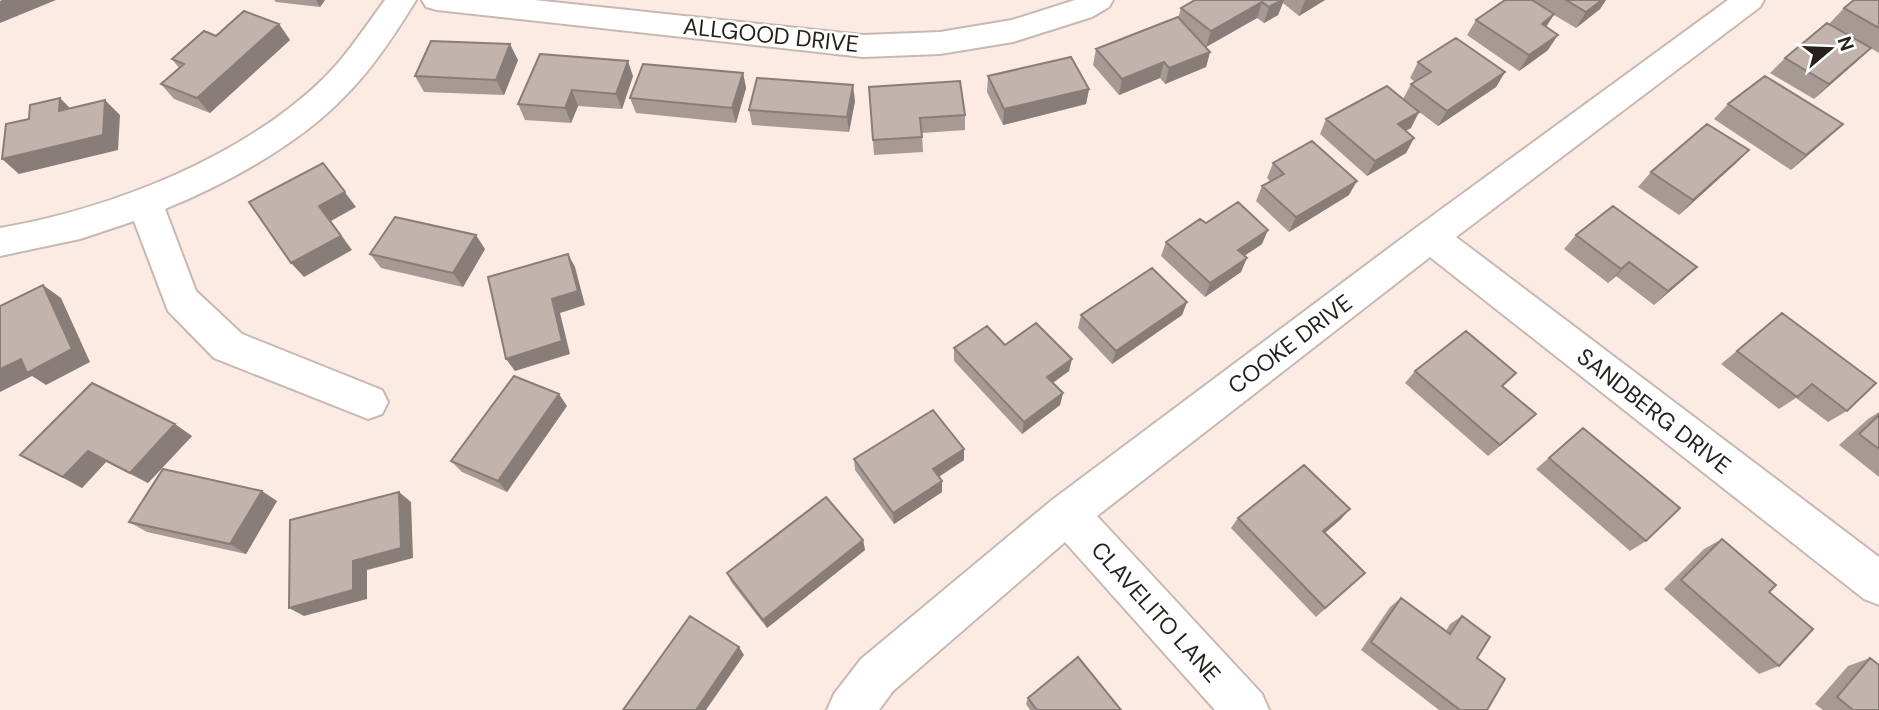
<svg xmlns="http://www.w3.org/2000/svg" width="1879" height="710" font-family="'DM Sans',sans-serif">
<rect width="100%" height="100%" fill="#fbebe3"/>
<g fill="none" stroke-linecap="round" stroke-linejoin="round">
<g stroke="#c7b8b1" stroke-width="4">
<path id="minor" d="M385,0h31c-20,33 -43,68 -70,95 -46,49 -120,89 -181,114l31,82 46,43 140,56 6,12 -6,12 -14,5 -154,-61 -46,-47 -34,-90 -54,18 -80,17v-28c110,-19 240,-69 322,-148 24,-23 43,-53 63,-80z
M422,0h112l329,35 77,-3 72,-12 63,-20h38l-4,7 -17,10 -79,25 -73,12 -77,3 -426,-47 -11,-3z
M1728,0h36l-4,7 -304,230 423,320v48l-15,-6 -434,-342 -333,259 165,178 7,16h-54l-150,-168 -172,149 -14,19h-52l7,-16 27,-35 191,-159 365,-273z"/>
</g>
<use href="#minor" fill="#fff" fill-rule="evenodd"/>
</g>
<path fill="#a79a94" d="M274,0h51l-5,7 -44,-5z
M1195,0h130l-26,16 -16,-13 -5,12 -14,8 -7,-5 -51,29 4,5 -4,15 -41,17 -5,-6 -41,17 -26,-30 3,-16 82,-31 3,-10z
M1505,0h101l-6,9 -24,19 -22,-13 -8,12 2,23 -29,21 -52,-36 9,-15z
M1879,0v53l-50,-29 15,-16z
M279,24l11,16 -80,73 -36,-14 -13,-15 18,-16 -7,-9 44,-23z
M1871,48l-16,15 -41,36 -44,-26 15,-15z
M540,54l93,22 -11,33 -44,-3 -7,17 -46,-3 -7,-16z
M518,60l-14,35 -80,-3 -9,-16z
M1418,62l87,10 -9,15 -58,39 -24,-18 -3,20 -6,3 9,7 -8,15 -39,23 -47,-42 6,-15 77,-20 8,-15 4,-2 -5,-4z
M743,73l3,15 -10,35 -100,-10 -6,-15z
M988,76l101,13 -3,15 -83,21 -16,-33z
M869,87l96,28v15l-43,3 1,19 -49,3z
M855,101l-6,31 -97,-7 -3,-15z
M1728,104l115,20 -52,46 -77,-51z
M1749,150l-15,15 -55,50 -41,-28 13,-15z
M1273,163l76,32 -60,37 -33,-31 6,-15 9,-4 -4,-4z
M1206,223l56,21 -18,12 -3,16 -36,25 -44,-41 5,-14z
M1576,235l121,32 -43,38 -38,-29 -8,7 -44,-34z
M485,249l-22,38 -82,-19 -11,-14z
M1187,302l-5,13 -70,49 -34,-36 3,-13z
M1782,313l65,98 -19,11 -32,-24 -17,11 -58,-45z
M1005,345l64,26 -16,12 10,10 -3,12 -38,29 -68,-73v-13z
M1415,371l88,16 20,39 -35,30 -83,-73z
M567,406l-60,86 -45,-20 -11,-11z
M1879,412v65l-40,-32 29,-26z
M1583,428l63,113 -16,10 -94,-82z
M192,436l-44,47 -42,-21 -24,26 -62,-33z
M854,459l110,1 -25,17 3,15 -48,32 -39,-54z
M277,501l-31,53 -99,-22 -18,-10z
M1238,518l103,1 -16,14 40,40 -49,44 -85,-89z
M1722,539l47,53 10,74 -20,8 -95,-85 40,-40z
M863,540l2,10 -98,78 -35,-45 -5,-10z
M1401,598l45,33 4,-7 12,-8 15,42 10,52h-48l-78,-60 29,-43z
M1870,658l9,52h-56l-8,-6 33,-38z
M1028,698l93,12h-91l-4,-6z"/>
<path fill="#887d78" d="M2,0h54l-56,23v-22z
M316,0h9l-5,7z
M1282,0h2l-6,15 -14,8 5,-16z
M1305,0h20l-26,16z
M1602,0h4l-6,9 -24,19 10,-16z
M1262,2l-5,16 -51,29 5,-16z
M1554,14l-10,16 -2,-6z
M279,24l11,16 -80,73 -13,-15z
M1558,35l-10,15 -29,21 10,-16z
M510,44l8,16 -14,35 -8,-15z
M1871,48l-16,15 -41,36 15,-15z
M1210,52l-4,15 -41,17 4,-16z
M628,61l5,15 -11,33 -6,-15z
M1164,62l-4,16 -41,17 3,-16z
M1505,72l-9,15 -58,39 9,-15z
M743,73l3,15 -10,35 -4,-15z
M853,85l2,16 -6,31 -2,-15z
M1089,89l-3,15 -83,21 1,-16z
M572,90l6,16 -7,17 -6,-15z
M60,98l15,15 -16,-2z
M105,100l15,15 -2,35 -99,24 -17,-15z
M1419,112l-8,16 -21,11 8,-15z
M1843,124l-16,15 -36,31 15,-15z
M1414,138l-8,15 -39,23 8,-15z
M1749,150l-15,15 -55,50 14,-15z
M323,163l33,44 -25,14 21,29 -48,27 -13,-14 28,-57z
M1357,181l-8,14 -60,37 7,-15z
M1268,230l-6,14 -30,20 6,-14z
M476,235l9,14 -22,38 -10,-14z
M568,254l7,13 10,38 -25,8 10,41 -55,17 -9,-12 46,-60z
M1247,258l-6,14 -36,25 5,-14z
M1629,262l-13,14 -8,7 13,-14z
M1697,267l-15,14 -28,24 14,-14z
M43,285l18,13 29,64 -44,23 -14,-9 -32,16v-23z
M1187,302l-5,13 -70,49 4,-13z
M1072,359l-3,12 -25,18 3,-12z
M1063,393l-3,12 -38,29 2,-12z
M559,394l8,12 -60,86 -9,-11z
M1536,414l-13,12 -35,30 12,-11z
M175,424l17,12 -44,47 -18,-10z
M964,449v11l-31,20v-11z
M88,451l18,11 -24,26 -19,-11z
M942,481v11l-48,32 -1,-11z
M262,491l15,10 -31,53 -16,-10z
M399,492l12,10 2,56 -46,12v29l-63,17 -15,-8 64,-47z
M1350,509l-9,10 -26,22 8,-10z
M863,540l2,10 -98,78 -4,-8z
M739,647l5,8 -38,55h-10z"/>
<path fill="#c2b3ac" stroke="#887d78" stroke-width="2" d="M1195,0h87l-13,7 -7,-5 -51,29 -30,-23z
M1505,0h27l22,14 -12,10 16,11 -29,20 -53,-35z
M1566,0h36l-16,12z
M1854,0h25v28l-35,-20z
M244,11l35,13 -82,74 -36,-14 23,-20 -12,-5 32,-28 12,5z
M1178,17l32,35 -41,16 -5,-6 -42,17 -26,-30z
M1827,23l44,25 -42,36 -44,-26z
M1456,38l49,34 -58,39 -36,-27 20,-12 -13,-10z
M431,41l79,3 -14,36 -81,-4z
M540,54l88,7 -12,33 -44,-4 -7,18 -47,-4z
M1071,57l18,32 -85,20 -16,-33z
M643,64l100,9 -11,35 -102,-10z
M1765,76l78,48 -37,31 -78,-51z
M757,78l96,7 -6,32 -98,-7z
M960,81l5,34 -45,3 2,19 -49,3 -4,-53z
M1387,86l32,26 -21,12 16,14 -39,23 -49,-42z
M60,98l-1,13 46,-11 -2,35 -101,24 4,-35 23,-5 1,-14z
M1707,124l42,26 -56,50 -42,-28z
M1312,141l45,40 -61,36 -34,-31 22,-12 -11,-11z
M323,163l22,29 -26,14 22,30 -50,27 -42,-61z
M1238,202l30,28 -30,20 9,8 -37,25 -44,-41 34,-23 6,4z
M1613,206l84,61 -29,24 -39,-29 -8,7 -45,-34z
M395,217l81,18 -23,38 -83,-19z
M568,254l10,37 -26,8 10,42 -56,18 -18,-82z
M1152,268l35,34 -71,49 -35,-36z
M43,285l29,64 -45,24 -6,-14 -21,10v-63z
M1782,313l94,70 -29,28 -35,-27 -15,13 -60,-46z
M1036,323l36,36 -25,18 16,16 -39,29 -70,-74 33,-22 18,19z
M1466,331l50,42 -14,13 34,28 -36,31 -85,-74z
M514,376l45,18 -61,87 -47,-20z
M92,383l83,41 -45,49 -42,-22 -25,26 -43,-22z
M933,410l31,39 -31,20 9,12 -49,32 -39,-54z
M1879,415v34l-20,-15z
M1583,428l97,80 -34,33 -97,-83z
M1304,465l46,44 -27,22 42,42 -40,35 -87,-90z
M163,469l99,22 -32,53 -101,-22z
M399,492l2,56 -48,13v29l-64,18 1,-88z
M826,497l37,43 -100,80 -36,-47z
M1722,539l54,46 -7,7 44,37 -34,37 -98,-86z
M1401,598l49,36 12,-18 28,21 -13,21 28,21 -18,31h-27l-89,-68z
M690,616l49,31 -43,63h-73z
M1078,657l43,53h-84l-9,-12z
M1870,658l9,7v45h-26l-16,-13z"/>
<g text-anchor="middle" stroke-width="5" stroke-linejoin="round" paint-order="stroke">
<g font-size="23" fill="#27211e" stroke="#fff">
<text transform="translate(771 35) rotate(6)" y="8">ALLGOOD DRIVE</text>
<text transform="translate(1290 344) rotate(-37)" y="8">COOKE DRIVE</text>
<text transform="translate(1654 411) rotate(38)" y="8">SANDBERG DRIVE</text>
<text transform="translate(1156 612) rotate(48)" y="8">CLAVELITO LANE</text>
</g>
</g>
<g transform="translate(1830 49) rotate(71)" stroke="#ffffff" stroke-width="5" paint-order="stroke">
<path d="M0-5L12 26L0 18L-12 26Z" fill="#27211e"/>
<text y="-10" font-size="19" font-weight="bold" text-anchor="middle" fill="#27211e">N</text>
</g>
</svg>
